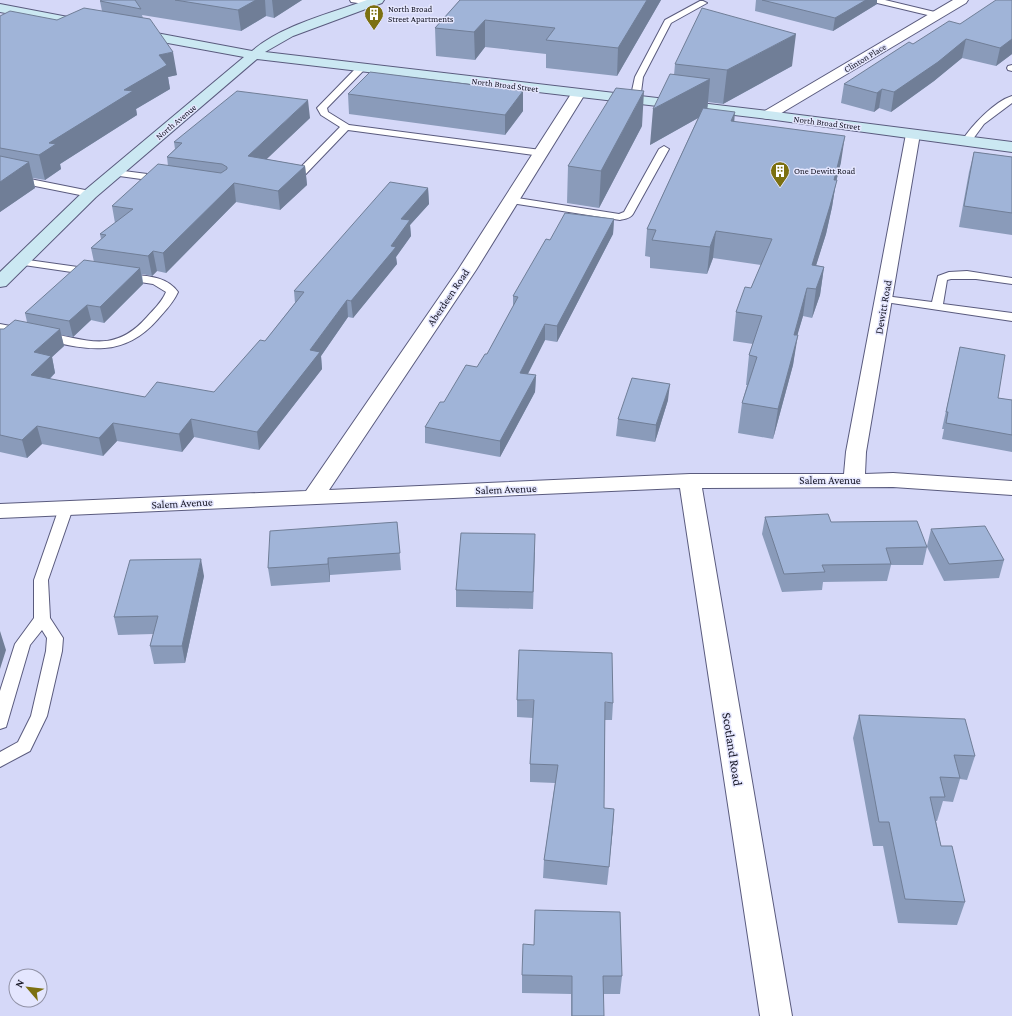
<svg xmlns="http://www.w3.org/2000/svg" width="1012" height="1016" font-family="'Crimson Pro',serif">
<rect width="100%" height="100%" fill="#d5d8f8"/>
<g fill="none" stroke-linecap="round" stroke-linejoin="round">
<g stroke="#5a5b7e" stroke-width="2">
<path id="service" d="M350,0h17l8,3 -4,2 -20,-3z
M872,0h13l54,13 1,2 -4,2 -63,-15z
M700,1h3l4,2 -36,20 -28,54 -3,23 -2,2h-6l-2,-2 5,-23 30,-57z
M361,65l3,1 1,2 -1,2 -37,38 1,4 21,13 192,25 5,3 -5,3 -193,-26 -46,48h-8l-1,-2 1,-2 46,-47 -19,-12 -4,-7 41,-42z
M1012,65v6l-4,-1 -1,-2 1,-2z
M1012,96v7l-28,21 -14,19h-6l-2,-2c9,-15 33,-40 50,-45z
M664,146l5,3 -36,65c-2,4 -9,5 -13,6l-109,-17 -5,-3 5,-3 108,17 5,-2 35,-63z
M116,170l47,6 5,3 -5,3 -51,-7 -1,-2 1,-2z
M0,173l90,18 5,3 -5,3 -90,-18z
M21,259l71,10 6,3 -6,3 -75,-11 -2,-2z
M967,271l45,7v6l-36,-5h-25l-4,1 -4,24 69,9v8l-127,-19 -4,-1 -2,-2 2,-2 4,-1 47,6 6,-26 11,-4z
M125,274c19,2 41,1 53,18 -5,11 -13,19 -20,27 -35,40 -71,31 -117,20l-2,-3 2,-3 4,-1c43,8 69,22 102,-15 7,-8 15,-15 19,-25l-13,-8 -32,-5 -2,-2 2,-2z
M0,324l26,5 2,3 -2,3 -4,1 -22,-4z
M66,504l5,1 2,3 -25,72 2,38 13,20 -1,13 -15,65 -17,35 -30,16v-15l18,-10 13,-26 15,-65 1,-13 -5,-8 -12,15 -24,82 -6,2v-38l15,-47 19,-26v-38l25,-72 2,-3z"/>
</g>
<g stroke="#5a5b7e" stroke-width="2">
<path id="minor" d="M953,0h15l-2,3 -193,115 -5,1 -5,-1 -2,-3 2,-3z
M578,90l5,1 2,3 -109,176 -147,220 361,-16h154l2,-22 60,-318 2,-3 5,-1 5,1 2,3 -54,318 -1,22 28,-1 119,8v14l-119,-8 -191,1 90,528h-32l-80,-528 -680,30v-14l306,-13 152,-221 113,-176 2,-3z"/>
</g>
<g stroke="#5a5b7e" stroke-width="2">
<path id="secondary" d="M367,0h17l-2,3 -89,33 -28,16 503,59 244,31v10l-244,-33 -511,-60 -161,138 -90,89 -6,1v-15l84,-81 160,-134 -109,-20 -5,-1 -1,-3 1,-3 5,-1 117,22c30,-26 77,-37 115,-51z
M0,4l89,17 5,1 1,3 -1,3 -5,1 -89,-17z"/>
</g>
<use href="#service" fill="#fff" fill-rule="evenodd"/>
<use href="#minor" fill="#fff" fill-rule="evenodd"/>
<use href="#secondary" fill="#cbe8f2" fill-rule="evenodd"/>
</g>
<path fill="#8a9bba" d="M102,0h200l-28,18 -8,-2 -25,15 -99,-16 1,3 34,57 -9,2 2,12 -34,20 1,6 -77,49 1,5 -16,11 -12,-2 2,10 -35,24v-196l57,4 45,-9 -2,-10z
M460,0h201l-44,76 -71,-8v-14l-61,-7 -10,13 -39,-4 -1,-28z
M756,0h121v4l-44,27 -78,-20z
M1012,0v54l-16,12 -34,-8 -28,23 -43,31 -12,-4 -5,4 -33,-9 3,-19 69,-40 47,-20z
M675,64l117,2 -69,38 -15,-2 -1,6 27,13 107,41 -5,20 -4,25 -6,27 -10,31 8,2 -4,28 -8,23 -9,-2 -6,19 -4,30 -20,74 -35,-6 4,-30 5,-18h-1l3,-30 4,-11 -20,-3 3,-29 15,-24 10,-23 -48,-7 -6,16 -57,-6v-11l-5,-1 2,-27 51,-111 -48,27 24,-70z
M523,91v20l-18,24 -156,-21 -1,-20z
M310,118l-44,41 39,7 2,19 -27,25 -44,-8 -70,71 -9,-2 -5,5 -10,-2 1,10 -39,39 -13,-3 -18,17 -12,-2 3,11 -12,11 3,16 -5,6 95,18 69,-5 51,-51 30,-38 -1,-12 134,-103 1,16 -19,21 1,11 -15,21 1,7 -44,54 -5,-1 -27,39 1,13 -63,81 -65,-13 -12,15 -65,-11 -14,15 -61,-12 -15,14 -27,-6v-123h4l23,-7 -2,-9 69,-51 -3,-14 10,-9 -1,-5 15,-11 -3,-17 56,-40 -1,-9 8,-8 -1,-7z
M642,126l-43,82 -32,-5 1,-37z
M974,152l38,5v78l-53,-8 10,-55z
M614,219l-1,15 -56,108 -12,-2 -17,34 8,1 -1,17 -35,65 -75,-14v-16l19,-25 33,-35 10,-13 26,-47v-11l37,-56z
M960,347l38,51 14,2v52l-70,-13 2,-10h-2z
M668,400l-13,42 -39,-6 2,-17z
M765,517l66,5 96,24 4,-17 73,31 -5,18 -55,3 -17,-34 -4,18h-32l-4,16 -64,1 -1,8 -40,2 -20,-58z
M397,522l4,48 -71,5v7l-59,4 -3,-18z
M535,552l-2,57 -77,-2v-17z
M204,576l-19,87 -31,1 -4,-18 3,-12 -35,1 -4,-18z
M517,700l96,3 -1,17h-7l-1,88 9,19 -6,58 -64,-7 1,-18 11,-77 -25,-1v-18l3,-46 -16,-1z
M859,715l116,41 -8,24 -7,-1 -7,23 -10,-1 -6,20h-1l5,25 24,56 -8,23 -59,-2 -15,-77h-10l-20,-108z
M522,975l100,1 -2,18h-17l1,22h-33v-22l-49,-1z"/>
<path fill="#707e97" d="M256,0h9l1,16 -25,15 -3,-21z
M272,0h30l-28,18z
M647,0h14l-44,76 1,-28z
M866,0h11v4l-44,27 2,-13z
M485,20v27l-10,13 -1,-28z
M796,34l-4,32 -69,38 4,-34z
M966,39l-4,19 -28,23 -43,31 3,-20z
M1012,39v15l-16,12 4,-18z
M173,52l4,23 -9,2 2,12 -34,20 1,6 -77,49 1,5 -16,11 -6,-25 10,-12 75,-53 35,-35z
M710,79l-3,34 -57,32 3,-36z
M882,89l-3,19 -5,4 3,-19z
M523,91v20l-18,24v-20z
M644,91l-2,35 -43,82 2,-37z
M308,100l2,18 -60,57 -2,-19z
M735,112l-2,25 -2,-16z
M845,136l-4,26 -5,20 -4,25 -6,27 -17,54 3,-23z
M29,162l6,26 -35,24v-30z
M305,166l2,19 -27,25 -2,-19z
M234,183l2,19 -70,71 -3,-20z
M428,188l1,16 -19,21 1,11 -15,21 1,7 -44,54 -2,-17 40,-55 10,-27z
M614,219l-1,15 -56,108v-16z
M716,231l-3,27 -6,16 3,-27z
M153,251l4,20 -5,5 -4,-20z
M824,267l-4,28 -8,23 4,-29z
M140,268l3,16 -39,39 -4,-16z
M807,288l-4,28 -14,48 5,-29z
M347,300l1,17 -27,39 1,13 -63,81 -2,-18 53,-82z
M87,305l4,15 -18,17 -4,-16z
M545,324v16l-25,49v-16z
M60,329l4,17 -12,11 3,16 -20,20 -4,-18 3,-23z
M798,335l-5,30 -20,74 5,-30z
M536,375l-1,17 -35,65v-16z
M670,384l-2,16 -13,42 1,-17z
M191,419l3,18 -12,15 -3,-18z
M113,423l4,18 -14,15 -4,-18z
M37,426l5,18 -15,14 -5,-18z
M328,558l2,17v7l-2,-18z
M201,559l3,17 -19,87 -3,-17z
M0,631l6,19 -6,19z
M614,809l-1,18 -6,58 2,-18z"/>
<path fill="#a0b4d8" stroke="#707e97" d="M102,0h33l6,9 -41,-8z
M175,0h81l-18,10z
M460,0h187l-29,48 -72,-8 9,-12 -70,-8 -11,12 -39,-4z
M762,0h104l-31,18z
M996,0h16v39l-12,9 -34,-9 -28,23 -44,30 -12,-3 -5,4 -33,-9 65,-42 4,2 36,-23 11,3z
M84,8l66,11 23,33 -14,3 8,10 -43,25 9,1 -84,52 7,1 -17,11 -39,-7v-132l10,-5 47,9z
M702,8l94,26 -69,36 -52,-6z
M370,72l153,19 -18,24 -157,-21z
M670,74l40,5 -57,30z
M616,88l28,3 -43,80 -33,-5z
M237,91l71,9 -60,56 57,10 -27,25 -44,-8 -71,70 -10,-2 -5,5 -57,-8 15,-13 -6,-1 33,-25 -21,-3 46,-42 63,9 6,-4v-2l-5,-3 -55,-7 15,-14 -8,-1z
M703,108l32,4 -4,9 114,15 -11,44h3l-7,26 -18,59 12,2 -8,22 -9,-1 -13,47h4l-20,74 -36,-6 15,-46 -8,-2 13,-39 -26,-4 9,-25 6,1 21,-49 -56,-8 -6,16 -58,-7 4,-10 -9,-1z
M974,152l38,5v56l-48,-7z
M0,156l29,6 -29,20z
M390,182l38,6 -27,31 9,1 -19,26 5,1 -45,54 -4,-1 -37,50 10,2 -63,80 -66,-13 -12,15 -66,-11 -14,15 -62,-12 -15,14 -22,-5v-106h4l11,-9 45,9 -26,23 17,4 -20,19 114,22 12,-15 57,10 46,-52 5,1 39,-49 -10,-1z
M565,213l49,6 -57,107 -12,-2 -25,49 16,2 -36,66 -75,-14 15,-25h4l22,-37 11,2 8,-13h2l31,-57 -5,-1 33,-57 4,1z
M84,260l56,8 -40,39 -13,-2 -18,16 -44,-8z
M960,347l45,8 -7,43 14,2v35l-66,-12 2,-11h-2z
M632,378l38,6 -14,41 -38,-6z
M828,514l3,8 86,-1 10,26 -41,1 5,16 -69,1 3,7 -41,2 -19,-57z
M397,522l3,31 -72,5v6l-60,4 2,-37z
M985,526l19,34 -55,4 -18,-35z
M461,533l74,1 -2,58 -77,-2z
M201,559l-19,87h-32l8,-30 -44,1 16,-57z
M519,650l93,3 1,50 -8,-1 -1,106 10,1 -5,58 -65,-7 14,-95 -28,-1 4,-64h-17z
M859,715l106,4 10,37 -21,-1 6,23 -20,-1 5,20h-15l11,49h11l13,56 -60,-3 -16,-77h-10z
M535,910l85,2 2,64h-19l1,40h-32v-40l-50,-1 1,-31 11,1z"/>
<defs>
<g id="building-pin" transform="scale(1)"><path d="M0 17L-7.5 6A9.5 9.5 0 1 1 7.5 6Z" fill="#7c7010" stroke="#e4e6fe"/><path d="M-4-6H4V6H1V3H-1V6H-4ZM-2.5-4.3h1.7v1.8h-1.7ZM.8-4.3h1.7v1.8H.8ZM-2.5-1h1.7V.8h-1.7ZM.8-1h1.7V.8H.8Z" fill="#fff"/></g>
</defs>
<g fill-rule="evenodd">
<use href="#building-pin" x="374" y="14"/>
<use href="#building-pin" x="780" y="171"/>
</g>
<g text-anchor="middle" stroke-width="3" stroke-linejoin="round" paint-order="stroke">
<g font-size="9" fill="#141422" stroke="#e4e6fe" text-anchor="start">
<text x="388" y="12">North Broad<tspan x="388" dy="10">Street Apartments</tspan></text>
<text x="794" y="174">One Dewitt Road</text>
</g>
<g font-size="9" fill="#141422" stroke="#e4e6fe">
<text transform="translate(865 58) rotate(-31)" y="3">Clinton Place</text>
<text transform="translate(505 85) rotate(7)" y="3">North Broad Street</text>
<text transform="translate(176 122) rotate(-40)" y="3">North Avenue</text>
<text transform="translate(827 123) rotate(7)" y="3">North Broad Street</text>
</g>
<g font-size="11" fill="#141422" stroke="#e4e6fe">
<text transform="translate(448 297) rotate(-56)" y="4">Aberdeen Road</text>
<text transform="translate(883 307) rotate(-80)" y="4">Dewitt Road</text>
<text x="830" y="484">Salem Avenue</text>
<text transform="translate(506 489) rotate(-2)" y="4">Salem Avenue</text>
<text transform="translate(182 503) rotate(-3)" y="4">Salem Avenue</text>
</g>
<g font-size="13" fill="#141422" stroke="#e4e6fe">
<text transform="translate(733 749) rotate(81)" y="5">Scotland Road</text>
</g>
</g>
<g transform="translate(28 988) rotate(298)"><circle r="19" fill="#e4e6fe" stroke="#9192a6"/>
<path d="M0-3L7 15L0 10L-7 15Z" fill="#7c7010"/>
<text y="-6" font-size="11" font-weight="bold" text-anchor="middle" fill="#141422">N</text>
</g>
</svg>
